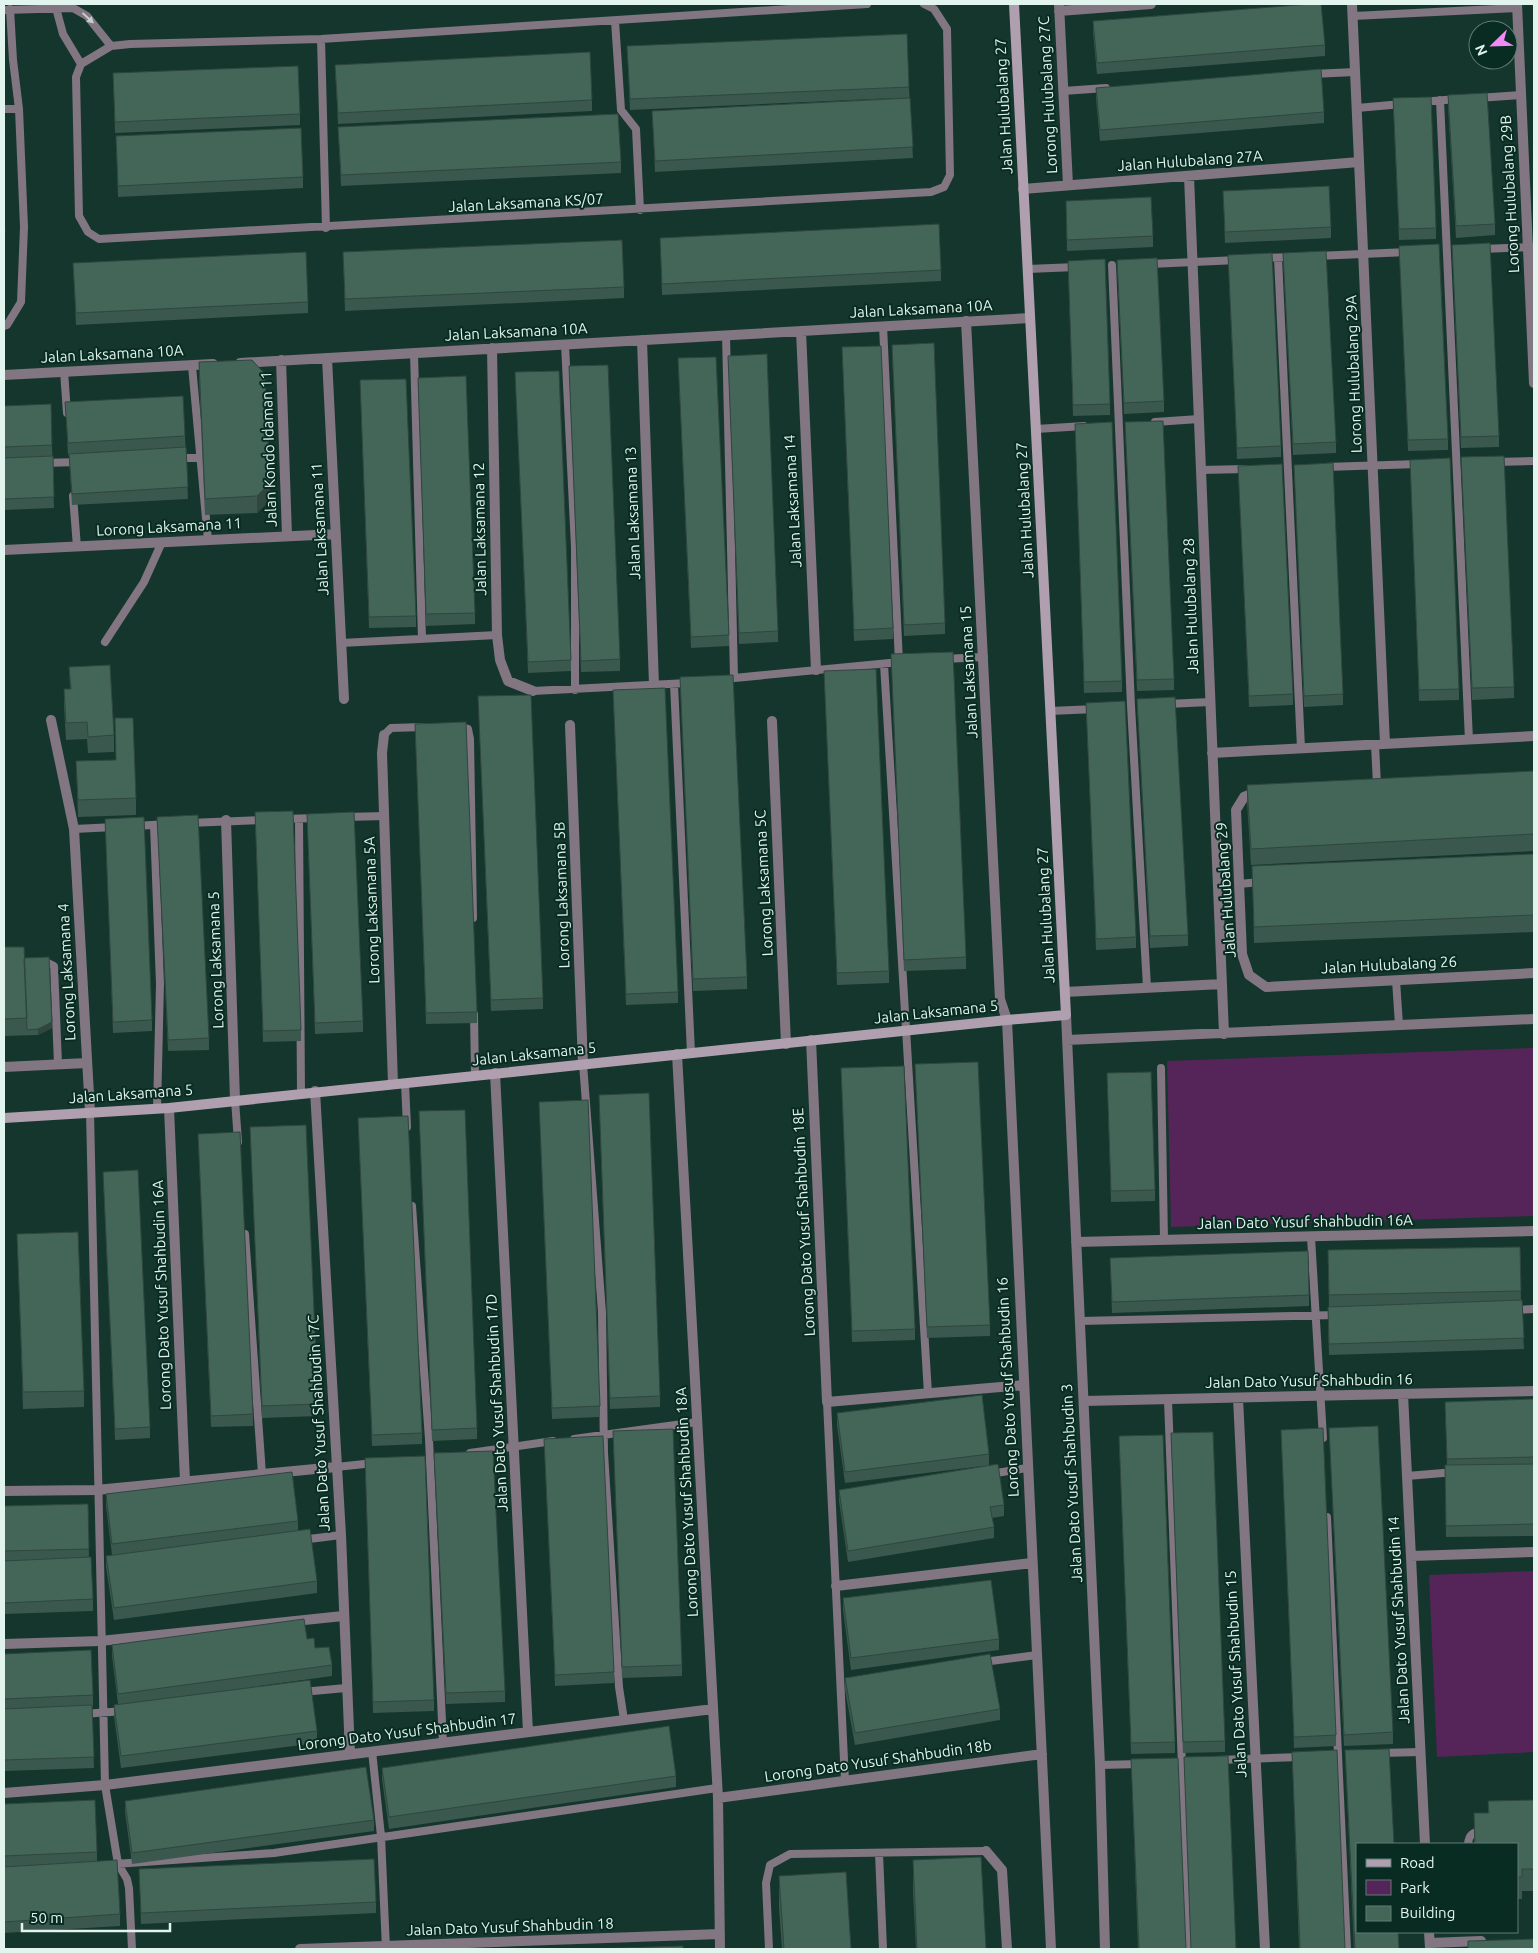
<svg xmlns="http://www.w3.org/2000/svg" width="1538" height="1953" font-family="Ubuntu,sans-serif">
<rect width="100%" height="100%" fill="#15362c"/>
<path fill="#552458" d="M1534,1048v168l-363,11 -4,-166z
M1534,1571v181l-97,5 -8,-182z"/>
<g fill="none" stroke-linecap="round" stroke-linejoin="round">
<path stroke="#817681" stroke-width="8" d="M56,8l7,26 18,30
M4,10l69,-2 14,8 24,30
M1353,16l164,-8
M615,21l6,89 15,19 4,81
M321,39l5,189
M81,64l-5,13 3,139 9,16 11,7 832,-47 13,-5 6,-12 -3,-146 -13,-20 -10,-5
M81,64l30,-18 19,-2 191,-5 546,-35
M1312,74l43,-2
M1063,91l43,-3
M1478,98l43,-3
M1440,100l29,640
M1421,102l36,-3
M1357,108l45,-4
M4,109h15
M1482,249l52,-2
M1317,256l91,-4
M1262,258l31,-1
M1278,258l23,490
M1150,264l88,-4
M1112,265l19,441 16,281
M1028,269l48,-2
M4,326l3,-1 14,-23 3,-75 -5,-118 -6,-49 -3,-51
M883,326l16,336
M726,335l8,342
M565,344l10,203v143
M414,353l8,286
M192,366l16,174
M64,371l3,42
M1155,422l44,-3
M1036,429l48,-3
M177,458h23
M1495,462l39,-1
M43,463l36,-1
M1325,467l94,-3
M1201,470l45,-1
M73,496l4,51
M105,642l39,-60 18,-40
M341,643l156,-8
M944,659l40,-2
M884,664l44,730
M724,679l176,-17
M674,684l17,369
M533,691l155,-8
M1167,704l43,-2
M1050,711l46,-2
M456,726l12,3 2,10 3,179
M384,735l7,-7 33,-1
M1375,744l2,41
M346,817l38,-1
M283,819l34,-1
M299,819l2,274
M189,823l75,-3
M154,825l6,159 -3,125
M136,826l31,-2
M74,829l41,-2
M1239,884l21,-2
M40,962h6l8,4 4,98
M1396,980l3,45
M474,1014l1,61
M583,1064l19,248 2,141 15,234 5,33
M1161,1068l3,172
M405,1083l2,44
M235,1100l3,42
M90,1112l15,673 13,79 9,15 2,9 3,61
M412,1206l17,233 14,304
M245,1234l17,240
M1311,1237l12,201
M1514,1310l20,-1
M1080,1321l257,-6
M1168,1400l21,549
M827,1402l18,379
M574,1439l123,-17
M470,1453l83,-12
M336,1467l38,-4
M990,1474l37,-6
M1407,1476l48,-4
M1327,1517l20,432
M301,1540l40,-5
M983,1662l54,-7
M302,1692l44,-4
M83,1714l41,-3
M372,1751l9,85 5,113
M1381,1753l39,-1
M1219,1760l81,-3
M1100,1765l40,-1
M1468,1844c1,-10 5,-11 14,-14
M879,1853l4,96
M115,1864l159,-11 443,-65
M769,1949l-3,-66 4,-18 20,-11 196,-3"/>
<path stroke="#817681" stroke-width="10" d="M1059,4l9,181
M1352,4l33,740
M1517,4l17,379
M1059,11l92,-7
M1189,176l35,858
M1023,189l336,-27
M966,321l34,678 7,21 44,929
M801,331l15,339
M642,340l12,345
M492,348l5,287 3,25 8,21 25,10
M327,358l17,341
M281,360l6,176
M240,363l790,-45
M4,375l209,-11
M4,550l332,-16
M51,720l23,109 16,283
M772,721l14,323
M570,725l13,339
M384,735l-2,18 11,331
M1212,753l322,-17
M1259,791l-15,6 -8,13 6,144 7,21 17,12 268,-14
M226,820l9,280
M1065,992l157,-8
M1066,1015l34,750 5,184
M811,1040l16,362 196,-17
M1067,1040l467,-21
M677,1054l41,744 2,151
M4,1067l83,-4
M495,1073l33,659
M315,1091l26,444 9,219
M169,1108l16,373
M1076,1242l458,-11
M1403,1394l22,450
M1238,1398l27,551
M1084,1401l450,-10
M4,1491l92,-1 240,-23
M1411,1556l123,-4
M836,1586l196,-23
M4,1644l96,-3 243,-25
M4,1793l101,-8 608,-76
M718,1798l324,-44
M986,1851l16,19 5,79
M1429,1932l1,16
M1430,1943l51,-2
M300,1949l420,-15"/>
<path stroke="#af9faf" stroke-width="10" d="M4,1118l165,-10 838,-88 59,-5 -52,-1011"/>
</g>
<path fill="#3a584d" d="M1093,21l232,24v11l-228,18 -4,-42z
M627,46l282,41 4,71 -258,14 -3,-61 244,-13 -266,12z
M335,65l257,35v11l-254,13z
M113,73l187,41v11l-185,8z
M1096,88l228,24v11l-224,18 -4,-42z
M1448,95l47,129v11l-39,3 -8,-131z
M1393,98l43,130v11l-37,1z
M338,127l283,35v11l-280,13z
M116,136l187,41v11l-185,9z
M1223,191l108,36v11l-106,5z
M1066,201l87,35v11l-86,4z
M4,219l1,14v22h-1z
M660,238l281,32v11l-279,14z
M1452,245l47,191v11l-38,1z
M1399,246l49,193v11l-40,1z
M343,252l281,35v11l-279,13z
M1283,253l53,189v11l-43,2z
M1228,255l53,191v11l-44,2z
M1117,260l47,141v11l-40,2z
M1068,261l42,143v11l-37,1z
M73,263l235,39v11l-232,12z
M892,345l53,278v11l-41,2z
M842,347l51,281v11l-39,2z
M728,356l50,275v11l-39,2z
M678,358l51,277v11l-38,2z
M199,362l71,138 -13,13 -52,2 -6,-136z
M569,366l51,293v12l-39,1z
M515,372l56,288v11l-43,2z
M418,378l57,235v11l-49,2z
M360,380l56,236v11l-47,1z
M65,402l120,34 3,63 -116,6 -3,-50h-1z
M4,406l48,39 2,63 -50,2z
M1125,422l49,257v11l-37,1z
M1075,424l47,257v11l-38,1z
M1461,457l53,230v11l-42,2z
M1410,460l49,229v11l-40,1z
M1294,465l49,229v11l-39,2z
M1238,466l55,228v11l-44,2z
M891,654l75,303v12l-62,2z
M69,667l45,68v17l-26,1 -1,-14 -21,1 -2,-34v-17h6z
M824,671l65,300v12l-52,2z
M680,677l67,300v12l-54,2z
M613,690l65,302v11l-52,2z
M478,696l65,302v11l-52,2z
M1137,699l51,236v11l-38,2z
M1086,703l50,234v11l-40,2z
M115,718l21,80v17l-58,2 -2,-56 40,-1z
M415,724l62,288v11l-51,1z
M1534,771v80l-283,14 -4,-63v-17z
M255,812l46,218v11l-38,1z
M307,814l56,207v11l-48,2z
M157,817l52,221v12l-41,1z
M105,819l47,201v11l-39,2z
M1534,854v78l-280,11 -2,-77z
M4,947l20,11 28,70 -14,7 -34,1z
M915,1064l75,261v11l-63,2z
M841,1068l74,261v11l-63,2z
M1107,1073l48,117v11l-44,1z
M599,1095l61,301v11l-50,2z
M539,1102l61,304v11l-48,2z
M419,1111l58,317v11l-45,2z
M358,1118l64,315v11l-50,2z
M250,1127l68,277v12l-56,2z
M198,1134l55,280v12l-42,1z
M103,1172l47,255v11l-35,2z
M17,1234l67,157v16l-61,2z
M1520,1247l1,54 3,48 -195,6 -1,-37v-11h1l-1,-57z
M1110,1258l199,37v11l-197,7z
M1534,1399v137l-88,1 -1,-72h2l-2,-63z
M837,1413l152,41v11l15,40v11l-12,2 2,9v11l-146,24 -9,-61v-11l144,-24 -138,17 -8,-58z
M1329,1428l64,304v12l-49,2z
M1281,1430l55,305v11l-42,2z
M613,1431l69,234v11l-60,2z
M1171,1433l54,308v11l-42,1z
M1119,1436l56,306v11l-44,1z
M544,1439l70,233v11l-59,3z
M434,1453l71,238v11l-59,2z
M365,1458l69,242v11l-61,2z
M106,1494l192,27v9l19,51v12l-203,27 -8,-53v-11l6,-1 -6,-49z
M88,1504l1,53 4,42v12l-89,3v-108z
M843,1598l156,41v11l-148,20 -8,-60z
M307,1639l25,26v11l-73,10 58,45v12l-196,25 -7,-52v-11l4,-1 -6,-48v-11z
M4,1654l89,41v12h-1l2,61 -90,3z
M845,1678l155,31v11l-145,25 -10,-55z
M1345,1750l54,199h-45z
M1292,1752l53,197h-46z
M1184,1757l52,192h-45z
M1131,1759l55,190h-48z
M382,1768l294,8v11l-287,42 -7,-50z
M1534,1800v91h-12v8h-5v-55h-43v-31h14v-12z
M125,1801l249,19v11l-242,33 -7,-52z
M4,1804l93,48v9l23,53v12l-116,7z
M913,1860l73,89h-70l-3,-56z
M139,1869l237,33v11l-235,11z
M779,1876l72,73h-69l-3,-40z"/>
<path fill="#2f473e" d="M270,483v17l-13,13v-17z
M52,1022v6l-14,7v-6z"/>
<path fill="#436659" stroke="#2f473e" d="M1311,4h10l4,41 -228,18 -4,-42z
M907,34l2,53 -279,12 -3,-53z
M590,52l2,48 -254,13 -3,-48z
M298,66l2,48 -185,8 -2,-49z
M1321,69l3,43 -224,18 -4,-42z
M1487,93l8,131 -39,2 -8,-131z
M1431,97l5,131 -37,1 -6,-131z
M910,98l3,49 -258,14 -3,-50z
M618,114l3,48 -280,13 -3,-48z
M301,128l2,49 -185,9 -2,-50z
M1329,186l2,41 -106,5 -2,-41z
M1151,197l2,39 -86,4 -1,-39z
M4,219l1,14h-1z
M939,224l2,46 -279,14 -2,-46z
M622,240l2,47 -279,12 -2,-47z
M1490,243l9,193 -38,1 -9,-192z
M1439,244l9,195 -40,1 -9,-194z
M1326,251l10,191 -43,2 -10,-191z
M306,252l2,50 -232,11 -3,-50z
M1272,253l9,193 -44,2 -9,-193z
M1157,258l7,143 -40,2 -7,-143z
M1105,259l5,145 -37,1 -5,-144z
M934,343l11,280 -41,2 -12,-280z
M881,346l12,282 -39,2 -12,-283z
M767,354l11,277 -39,2 -11,-277z
M716,357l13,278 -38,2 -13,-279z
M252,360l13,14 5,109 -13,13 -52,3 -6,-137z
M608,365l12,294 -39,2 -12,-295z
M559,371l12,289 -43,2 -13,-290z
M466,376l9,237 -49,1 -8,-236z
M406,379l10,237 -47,1 -9,-237z
M183,396l2,40 -117,7 -3,-41z
M51,404l1,41 -48,2v-41z
M1163,421l11,258 -37,1 -12,-258z
M1112,422l10,259 -38,1 -9,-258z
M186,447l2,40 -116,7 -3,-40z
M53,456l1,41 -50,2v-41z
M1504,456l10,231 -42,1 -11,-231z
M1450,458l9,231 -40,1 -9,-230z
M1333,463l10,231 -39,2 -10,-231z
M1282,464l11,230 -44,2 -11,-230z
M953,652l13,305 -62,3 -13,-306z
M110,665l4,70 -26,2 -1,-15 -21,1 -2,-34h7l-2,-22z
M876,669l13,302 -52,2 -13,-302z
M733,675l14,302 -54,2 -13,-302z
M665,688l13,304 -52,2 -13,-304z
M531,695l12,303 -52,2 -13,-304z
M1175,697l13,238 -38,1 -13,-237z
M1125,701l11,236 -40,2 -10,-236z
M115,718h18l3,80 -58,2 -2,-39 40,-1z
M466,722l11,290 -51,1 -11,-289z
M1534,771v63l-283,15 -4,-64z
M293,811l8,219 -38,1 -8,-219z
M354,812l9,209 -48,2 -8,-209z
M198,815l11,223 -41,2 -11,-223z
M144,817l8,203 -39,2 -8,-203z
M1534,854v61l-280,12 -2,-61z
M4,947h20l3,71 -23,1z
M49,957l3,65 -14,7 -11,1 -3,-72z
M978,1062l12,263 -63,2 -12,-263z
M904,1066l11,263 -63,2 -11,-263z
M1151,1072l4,118 -44,1 -4,-118z
M649,1093l11,303 -50,2 -11,-303z
M588,1100l12,306 -48,2 -13,-306z
M465,1110l12,318 -45,2 -13,-319z
M408,1116l14,317 -50,2 -14,-317z
M306,1125l12,279 -56,2 -12,-279z
M240,1132l13,282 -42,2 -13,-282z
M138,1170l12,257 -35,2 -12,-257z
M78,1232l6,159 -61,1 -6,-158z
M1520,1247l1,44 -192,4 -1,-45z
M1308,1251l1,44 -197,7 -2,-44z
M1522,1300l2,38 -195,6 -1,-37z
M982,1395l7,59 -144,18 -8,-59z
M1534,1399v58l-87,2 -2,-57z
M1378,1426l15,306 -49,3 -15,-307z
M1323,1428l13,307 -42,2 -13,-307z
M673,1429l9,236 -60,2 -9,-236z
M1213,1432l12,309 -42,1 -12,-309z
M1163,1435l12,307 -44,1 -12,-307z
M603,1436l11,236 -59,3 -11,-236z
M493,1451l12,240 -59,2 -12,-240z
M425,1456l9,244 -61,2 -8,-244z
M998,1464l6,41 -14,2 4,20 -146,24 -9,-61z
M1534,1464v60l-88,2 -1,-61z
M292,1472l6,49 -186,23 -6,-50z
M88,1504l1,45 -85,2v-45z
M310,1529l7,52 -203,27 -8,-52z
M91,1557l2,42 -89,4v-42z
M991,1580l8,59 -148,19 -8,-60z
M304,1619l3,20 7,-1 1,10 14,-1 3,18 -214,29 -6,-49z
M91,1650l2,45 -89,4v-45z
M990,1654l10,55 -145,24 -10,-55z
M310,1680l7,51 -196,25 -7,-51z
M92,1705l2,52 -90,3v-51z
M669,1726l7,50 -287,41 -7,-49z
M1389,1749l5,95h-37v88h41l1,17h-44l-10,-199z
M1337,1750l8,199h-45l-8,-197z
M1228,1756l8,193h-45l-7,-192z
M1178,1758l8,191h-47l-8,-190z
M366,1767l8,53 -242,33 -7,-52z
M95,1800l2,52 -93,4v-52z
M1534,1800v69h-12v8h-5v-33h-42l-1,-31h15l-1,-12z
M981,1857l5,92h-69l-4,-89z
M374,1859l2,43 -235,11 -2,-44z
M117,1860l3,54 -116,8v-55z
M846,1872l5,77h-67l-5,-73z
M1534,1939v10h-66v-8z
M683,1946v3h-90z"/>
<defs><path id="oneway-solid" d="M-6-.8H1V-3.2L6.5 0L1 3.2V.8H-6Z" transform="scale(1.25)"/></defs>
<use fill="#c4cecd" href="#oneway-solid" transform="translate(88 18) rotate(43)"/>
<g text-anchor="middle" stroke-width="4" stroke-linejoin="round" paint-order="stroke">
<g font-size="15" fill="#e1f4ed" stroke="#092c22">
<text transform="translate(1048 95) rotate(-93)" y="5">Lorong Hulubalang 27C</text>
<text transform="translate(1004 106) rotate(-93)" y="5">Jalan Hulubalang 27</text>
<text transform="translate(1190 161) rotate(-4)" y="5">Jalan Hulubalang 27A</text>
<text transform="translate(1510 194) rotate(-93)" y="5">Lorong Hulubalang 29B</text>
<text transform="translate(526 203) rotate(-3)" y="5">Jalan Laksamana KS/07</text>
<text transform="translate(921 309) rotate(-3)" y="5">Jalan Laksamana 10A</text>
<text transform="translate(516 332) rotate(-3)" y="5">Jalan Laksamana 10A</text>
<text transform="translate(112 354) rotate(-3)" y="5">Jalan Laksamana 10A</text>
<text transform="translate(1354 374) rotate(-92)" y="5">Lorong Hulubalang 29A</text>
<text transform="translate(269 449) rotate(-92)" y="5">Jalan Kondo Idaman 11</text>
<text transform="translate(793 501) rotate(-93)" y="5">Jalan Laksamana 14</text>
<text transform="translate(1025 510) rotate(-93)" y="5">Jalan Hulubalang 27</text>
<text transform="translate(633 513) rotate(-92)" y="5">Jalan Laksamana 13</text>
<text transform="translate(169 527) rotate(-3)" y="5">Lorong Laksamana 11</text>
<text transform="translate(320 529) rotate(-93)" y="5">Jalan Laksamana 11</text>
<text transform="translate(480 529) rotate(-91)" y="5">Jalan Laksamana 12</text>
<text transform="translate(1191 606) rotate(-92)" y="5">Jalan Hulubalang 28</text>
<text transform="translate(969 672) rotate(-93)" y="5">Jalan Laksamana 15</text>
<text transform="translate(764 883) rotate(-93)" y="5">Lorong Laksamana 5C</text>
<text transform="translate(1226 890) rotate(-94)" y="5">Jalan Hulubalang 29</text>
<text transform="translate(562 895) rotate(-92)" y="5">Lorong Laksamana 5B</text>
<text transform="translate(372 910) rotate(-92)" y="5">Lorong Laksamana 5A</text>
<text transform="translate(1046 915) rotate(-93)" y="5">Jalan Hulubalang 27</text>
<text transform="translate(216 960) rotate(-92)" y="5">Lorong Laksamana 5</text>
<text transform="translate(1389 965) rotate(-3)" y="5">Jalan Hulubalang 26</text>
<text transform="translate(67 972) rotate(-93)" y="5">Lorong Laksamana 4</text>
<text transform="translate(936 1012) rotate(-6)" y="5">Jalan Laksamana 5</text>
<text transform="translate(534 1054) rotate(-6)" y="5">Jalan Laksamana 5</text>
<text transform="translate(131 1094) rotate(-4)" y="5">Jalan Laksamana 5</text>
<text transform="translate(804 1222) rotate(-93)" y="5">Lorong Dato Yusuf Shahbudin 18E</text>
<text transform="translate(1305 1222) rotate(-1)" y="5">Jalan Dato Yusuf shahbudin 16A</text>
<text transform="translate(162 1295) rotate(-92)" y="5">Lorong Dato Yusuf Shahbudin 16A</text>
<text transform="translate(1309 1381) rotate(-1)" y="5">Jalan Dato Yusuf Shahbudin 16</text>
<text transform="translate(1008 1387) rotate(-93)" y="5">Lorong Dato Yusuf Shahbudin 16</text>
<text transform="translate(497 1403) rotate(-93)" y="5">Jalan Dato Yusuf Shahbudin 17D</text>
<text transform="translate(319 1423) rotate(-93)" y="5">Jalan Dato Yusuf Shahbudin 17C</text>
<text transform="translate(1072 1483) rotate(-93)" y="5">Jalan Dato Yusuf Shahbudin 3</text>
<text transform="translate(687 1502) rotate(-93)" y="5">Lorong Dato Yusuf Shahbudin 18A</text>
<text transform="translate(1399 1620) rotate(-93)" y="5">Jalan Dato Yusuf Shahbudin 14</text>
<text transform="translate(1236 1674) rotate(-93)" y="5">Jalan Dato Yusuf Shahbudin 15</text>
<text transform="translate(407 1732) rotate(-7)" y="5">Lorong Dato Yusuf Shahbudin 17</text>
<text transform="translate(878 1761) rotate(-8)" y="5">Lorong Dato Yusuf Shahbudin 18b</text>
<text transform="translate(510 1927) rotate(-2)" y="5">Jalan Dato Yusuf Shahbudin 18</text>
</g>
</g>
<rect width="1538" height="1953" fill="none" stroke="#e1f4ed" stroke-width="10"/>
<rect x="1356" y="1843" width="162" height="90" fill="#092c22" stroke="#5f7c73"/>
<rect x="1366" y="1859" width="25" height="8" fill="#af9faf" stroke="#5f7c73"/>
<text x="1400" y="1868" font-size="15" fill="#e1f4ed">Road</text>
<rect x="1366" y="1880" width="25" height="15" fill="#552458" stroke="#5f7c73"/>
<text x="1400" y="1893" font-size="15" fill="#e1f4ed">Park</text>
<rect x="1366" y="1906" width="25" height="15" fill="#436659" stroke="#5f7c73"/>
<text x="1400" y="1918" font-size="15" fill="#e1f4ed">Building</text>
<g transform="translate(1493 45) rotate(247)"><circle r="24" fill="#092c22" stroke="#5f7c73"/>
<path d="M0-4L9 19L0 12L-9 19Z" fill="#f08bf6"/>
<text y="-8" font-size="14" font-weight="bold" text-anchor="middle" fill="#e1f4ed">N</text>
</g>
<path d="M22 1923v8h148v-8" fill="none" stroke="#e1f4ed" stroke-width="2.5"/>
<text x="30" y="1923" font-size="15" fill="#e1f4ed" stroke="#092c22" stroke-width="4" paint-order="stroke">50 m</text>
</svg>
